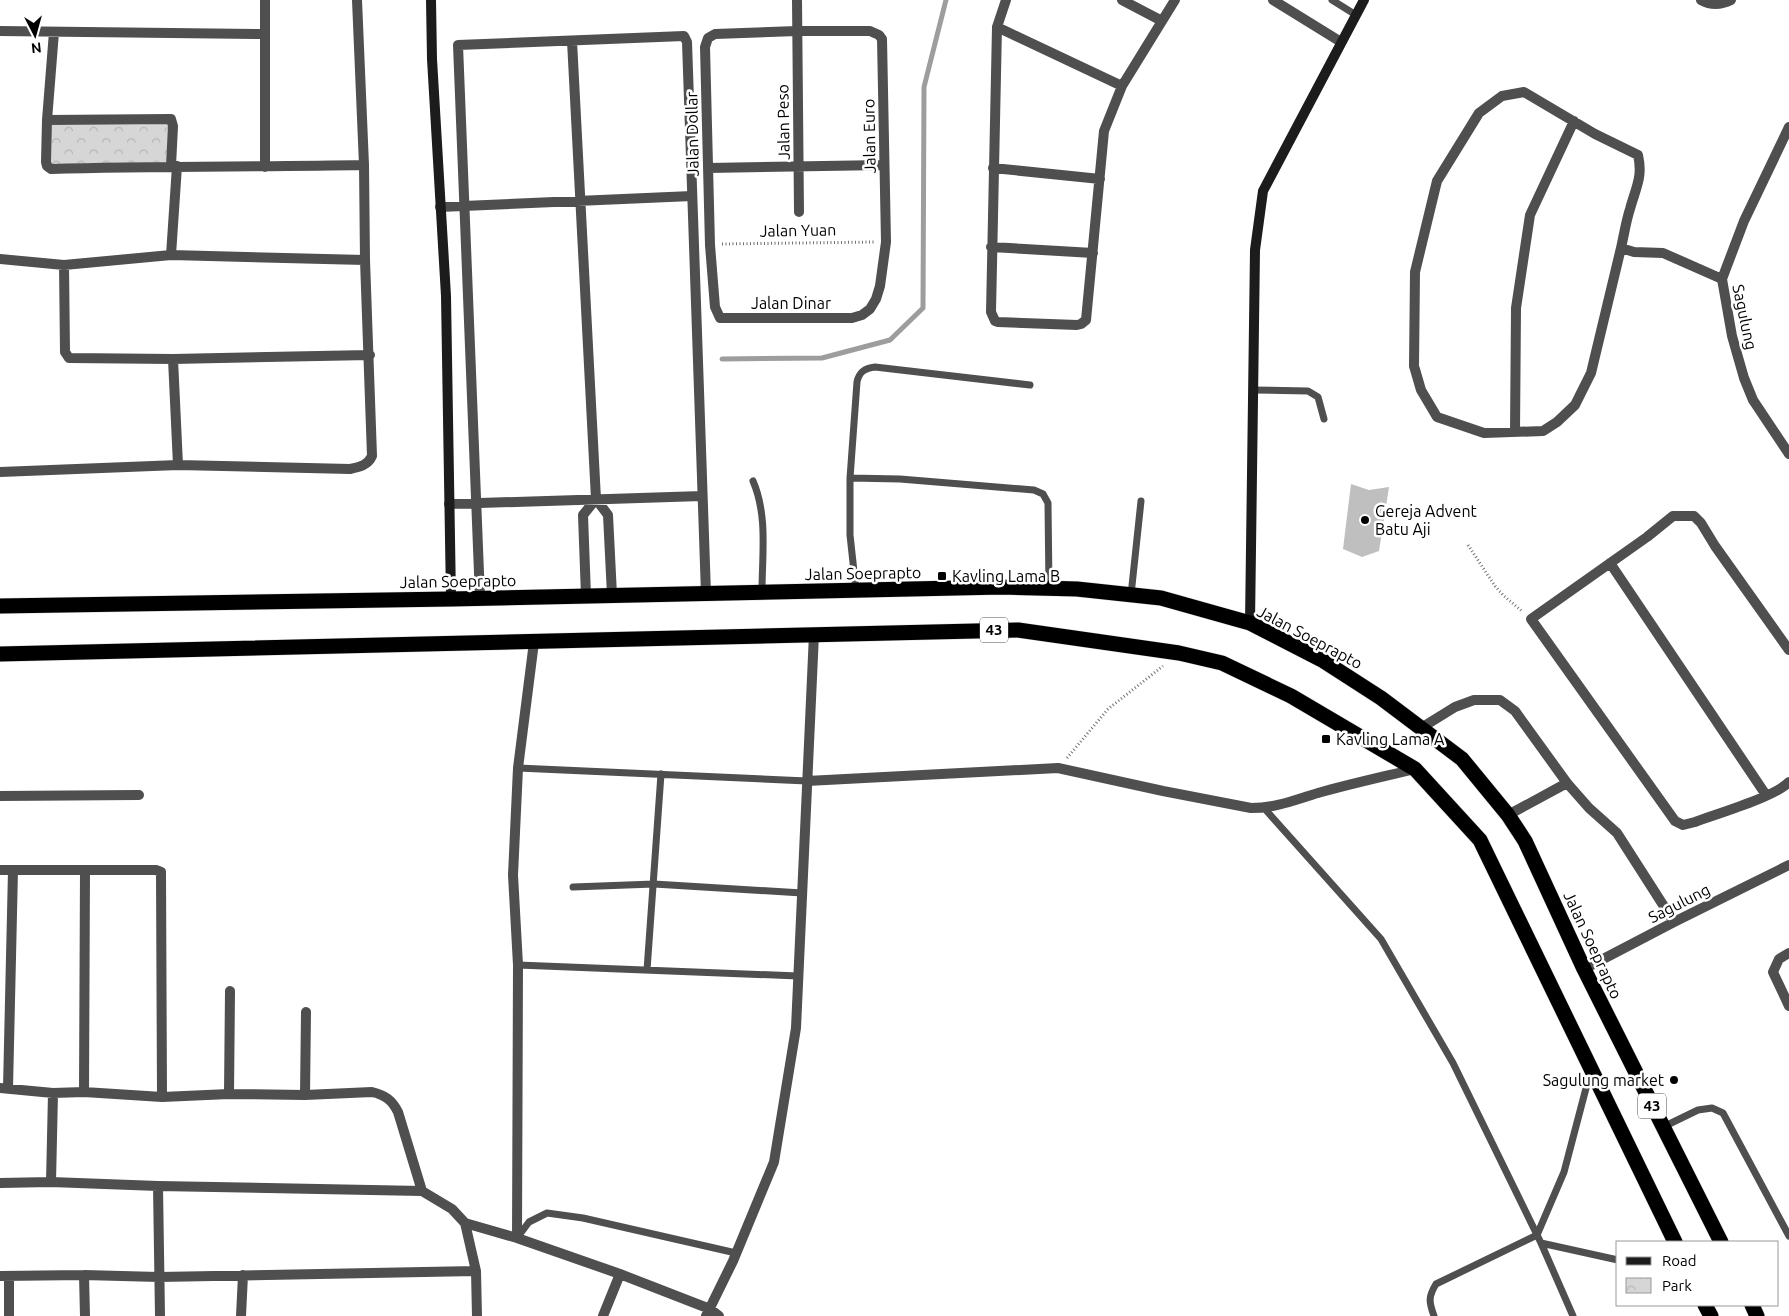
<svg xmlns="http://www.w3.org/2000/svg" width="1789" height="1316" font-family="Ubuntu,sans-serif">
<defs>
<pattern id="park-crowns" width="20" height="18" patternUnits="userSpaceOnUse" patternTransform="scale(1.25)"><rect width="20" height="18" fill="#d6d6d6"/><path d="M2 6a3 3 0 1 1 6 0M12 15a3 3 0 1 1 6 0" fill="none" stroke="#b6b6b6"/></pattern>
</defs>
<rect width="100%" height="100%" fill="#fff"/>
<path fill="url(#park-crowns)" d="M172,119l-1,46 -121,2 -3,-47z"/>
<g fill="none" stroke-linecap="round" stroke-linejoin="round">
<path stroke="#9d9d9d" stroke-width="5" d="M722,359l100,-1 68,-18 33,-32 1,-221 22,-87"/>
</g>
<path fill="#bfbfbf" d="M1351,484l18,6 20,-3 -10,64 -17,6 -19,-8z"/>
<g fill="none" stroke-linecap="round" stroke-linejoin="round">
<g stroke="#dbdbdb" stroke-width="16">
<path id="highway" d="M0,606l451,-7 551,-12 75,2 84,9 89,25 72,37 59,38 81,61 46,56 17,26 59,128 137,273
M0,654l1018,-24 161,23 43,10 69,33 124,73 65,71 195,402
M1705,1305l6,11
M1752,1305l5,11"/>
</g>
<path stroke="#717171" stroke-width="3" stroke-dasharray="1 2.5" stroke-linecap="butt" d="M722,244l153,-2
M1468,545l27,41 9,10 19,16
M1067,758l41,-49 55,-43"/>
<path stroke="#4f4f4f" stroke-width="7" d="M1332,0l24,15
M1253,390l55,1 10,6 6,22
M850,478l7,-96c2,-10 8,-14 18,-15l155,18
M753,481c15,35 9,74 9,111
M856,590l-6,-55v-57l50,1 134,11 9,4 5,9 1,85
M1131,595l10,-94
M518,768l289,13
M1264,808l117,131 72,124 88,180 32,73
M573,887l81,-3 148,9
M518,965l280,11
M647,970l14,-196
M1663,1127l35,-17 14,-2 11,5 66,123
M517,1238l12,-16 18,-9 36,5 153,35
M1541,1243l77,17
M1434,1316c-5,-14 -6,-19 2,-32l101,-49 27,-63 26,-99"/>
<path stroke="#4f4f4f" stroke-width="10" d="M797,0l2,212
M1006,0l-9,27 -6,285 4,9 3,1 79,3 4,-1 5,-4 18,-189 18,-45 53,-86
M1122,0l40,21
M1273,0l68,42
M1701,0c11,6 20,5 30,0
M997,27l125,59
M0,31l265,3
M797,31h73l9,4 3,4 4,203 -6,44 -4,13 -6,10 -8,6 -10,3h-132l-5,-11 -5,-62 -5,-198 3,-9 7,-4z
M54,32l-7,88 -1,42 1,4 4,3c104,-3 208,-2 313,-4
M572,41l24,458 12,16 4,80
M47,120l124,-1 2,7 -2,40
M1789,127l-45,94 -22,58 10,57 12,42 9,22 36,54
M265,167v-167
M708,168l176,-3
M993,168l107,11
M440,207l252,-11
M991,247l102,6
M1621,248c3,-13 5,-27 9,-39 6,-22 13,-32 8,-54l-43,-21 -71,-42 -22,4 -23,17 -42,68 -22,91 -1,94 7,24 16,27 47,16 59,-2 14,-9 18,-17 16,-32 30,-125 13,4 29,1 59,26
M171,255l6,-89
M0,259l64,6 107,-10 194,5
M64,265l1,87 4,6 104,1 197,-4
M173,359l5,106
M1515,432l1,-124 14,-93 44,-94
M0,472l178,-7 172,4c10,-2 18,-4 22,-13l-7,-196 -1,-95 -7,-165
M449,504l253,-8
M1610,563l156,232
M586,596l-3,-81 13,-16
M480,598l-22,-553 226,-9 3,6 19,552
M1789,650l-74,-104 -14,-23 -7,-7h-21l-26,21 -116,82 144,202 8,4 12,-3c21,-8 80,-25 94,-40
M1421,728l34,-21 19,-7h26l15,11 52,72
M807,781l251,-13 105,23 88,17c25,0 43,-8 67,-15 32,-9 64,-16 97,-24
M0,796l139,-1
M1508,815l59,-32 22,25 28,25 57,89
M0,870h156l5,2 1,225
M1789,953l-10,6 -6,13 16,34
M1584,969l90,-47 115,-57
M0,1088l53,5 31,-1 78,5 67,-3 76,1 67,-3c13,3 20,8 26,20l24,79
M8,1088l5,-218
M84,1092l1,-222
M229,1094l1,-103
M305,1095l1,-83
M51,1182l2,-89
M0,1183l51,-1 107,4 264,5 30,18 13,14 52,15 103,36 90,35 9,7
M158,1186l2,130
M465,1223l11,48 1,45
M517,1238l1,-273 -5,-90 5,-107 16,-126
M84,1275l1,41
M0,1276l84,-1 75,2 317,-6
M9,1316v-40
M241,1316l2,-41
M603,1316l17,-42
M706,1316l27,-55 41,-99 22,-134 18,-394"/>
<path stroke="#1c1c1c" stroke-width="10" d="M431,0l1,59 14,237 5,303
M1250,623l5,-373 8,-59 101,-191"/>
<use href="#highway" stroke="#000" stroke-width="15"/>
</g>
<g fill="#000" stroke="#fff" stroke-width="2">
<circle cx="1365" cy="520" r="5"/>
<rect x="937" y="571" width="10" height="10" rx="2.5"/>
<rect x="1321" y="734" width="10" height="10" rx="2.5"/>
<circle cx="1674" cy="1080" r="5"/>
</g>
<g text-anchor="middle" stroke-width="5" stroke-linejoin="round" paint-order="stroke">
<g fill="#fff" stroke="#4c4c4c" stroke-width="1">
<rect x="980" y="617.5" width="28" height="25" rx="4"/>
<rect x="1638" y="1093.5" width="28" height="25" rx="4"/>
</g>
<g font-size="15" font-weight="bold" fill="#000">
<text x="994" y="635">43</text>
<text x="1652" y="1111">43</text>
</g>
<g font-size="16" fill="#000" stroke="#fff">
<text transform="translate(783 122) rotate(-91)" y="6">Jalan Peso</text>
<text transform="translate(692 134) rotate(-91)" y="6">Jalan Dollar</text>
<text transform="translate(869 136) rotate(-91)" y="6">Jalan Euro</text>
<text transform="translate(798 230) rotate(-1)" y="6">Jalan Yuan</text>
<text x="791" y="309">Jalan Dinar</text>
<text transform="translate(1745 317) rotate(78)" y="6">Sagulung</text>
<text transform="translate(863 573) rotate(-1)" y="6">Jalan Soeprapto</text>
<text transform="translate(458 581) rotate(-1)" y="6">Jalan Soeprapto</text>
<text transform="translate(1310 637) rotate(28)" y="6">Jalan Soeprapto</text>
<text transform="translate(1679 903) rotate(-27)" y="6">Sagulung</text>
<text transform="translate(1593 945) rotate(65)" y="6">Jalan Soeprapto</text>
</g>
<g font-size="16" fill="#000" stroke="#fff" text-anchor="start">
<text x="1375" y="517">Gereja Advent<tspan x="1375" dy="18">Batu Aji</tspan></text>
<text x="952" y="582">Kavling Lama B</text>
<text x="1336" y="745">Kavling Lama A</text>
<text x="1664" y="1086" text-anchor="end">Sagulung market</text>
</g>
</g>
<rect x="1616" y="1241" width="162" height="65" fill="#ffffff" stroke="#999999"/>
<rect x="1626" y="1257" width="25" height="8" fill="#1c1c1c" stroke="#999999"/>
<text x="1662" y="1266" font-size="15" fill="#000000">Road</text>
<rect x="1626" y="1278" width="25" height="15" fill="url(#park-crowns)" stroke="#999999"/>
<text x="1662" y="1291" font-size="15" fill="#000000">Park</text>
<g transform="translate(35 35) rotate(174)" stroke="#ffffff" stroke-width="4" paint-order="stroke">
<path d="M0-4L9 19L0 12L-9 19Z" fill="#000000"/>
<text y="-8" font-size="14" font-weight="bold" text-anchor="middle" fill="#000000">N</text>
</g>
</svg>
